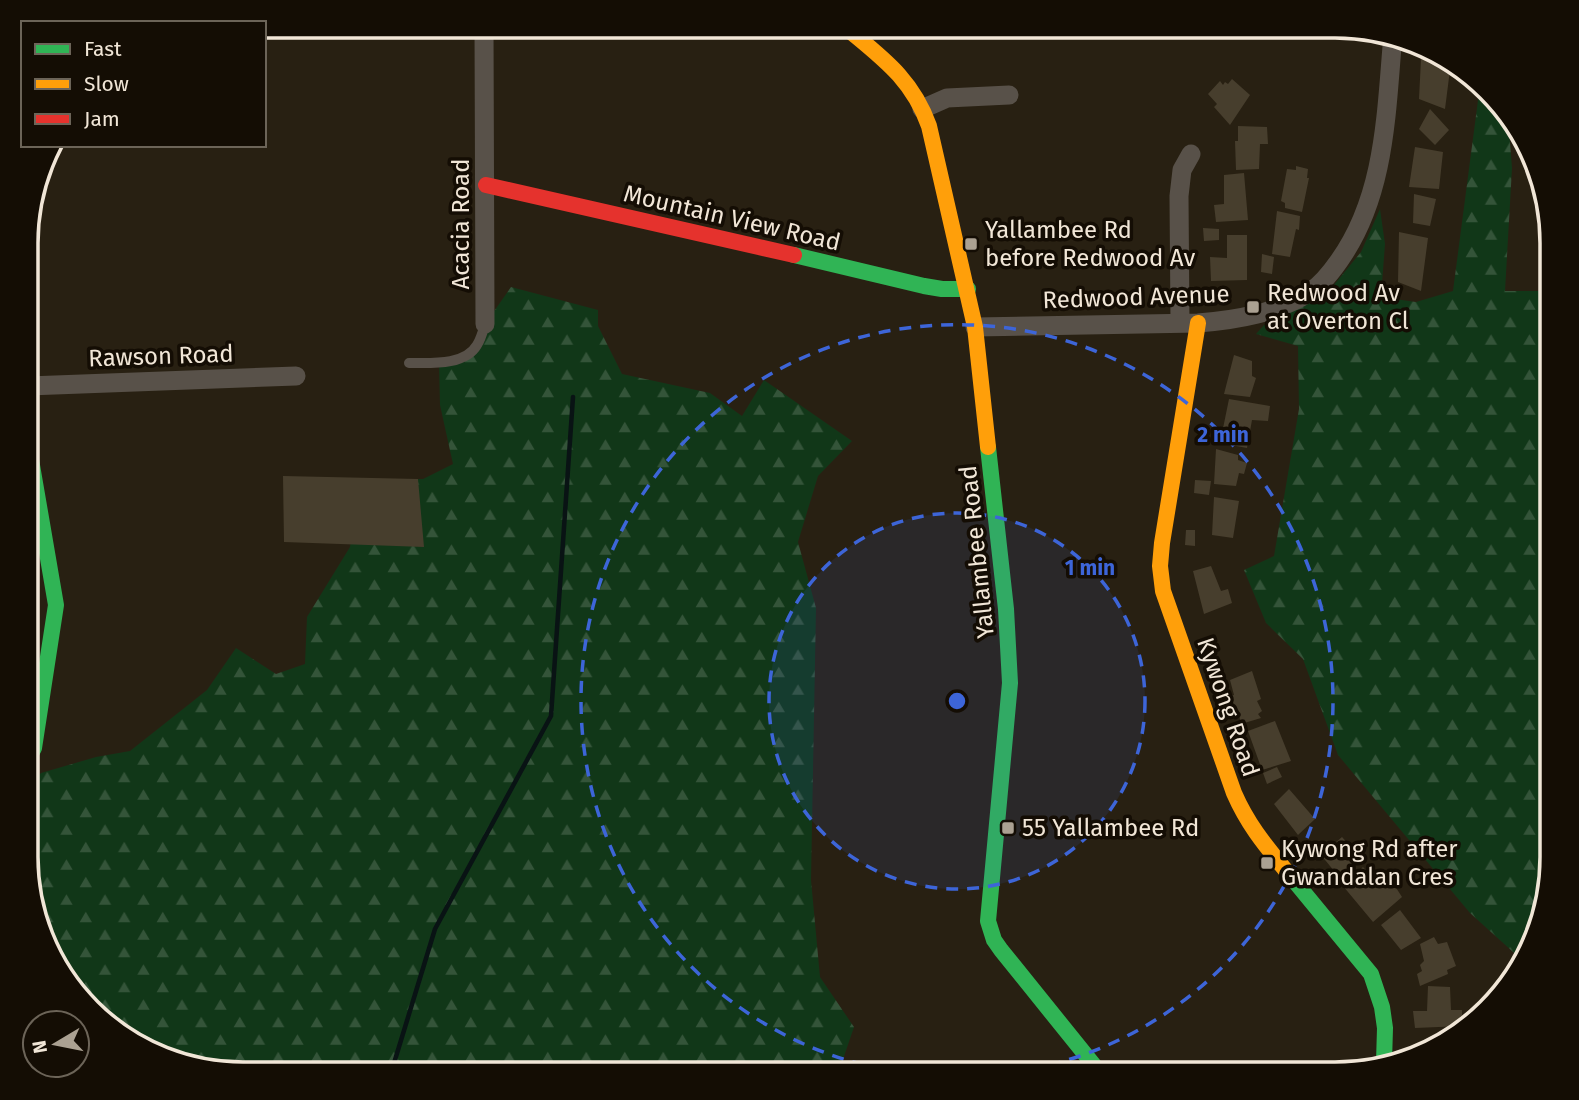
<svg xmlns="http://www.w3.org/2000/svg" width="1579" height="1100" font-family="'Fira Sans',sans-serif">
<defs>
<pattern id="forest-firs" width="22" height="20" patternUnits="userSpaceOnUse" patternTransform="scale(1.75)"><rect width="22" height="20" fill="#113718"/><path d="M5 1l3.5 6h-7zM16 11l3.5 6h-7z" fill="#345439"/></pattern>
</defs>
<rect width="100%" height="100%" fill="#282012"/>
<path fill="url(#forest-firs)" d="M1480,85l28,32 4,51 -7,123h47v580l-11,56 -18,34 -53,-48 -132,-158 -35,-96 -37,-36 -22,-53 30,-14 25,-147 -1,-63 -42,-12 8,-9 65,-34 32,-39 19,-43 5,35 -4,53 35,5 37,-11z
M511,287l87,23v16l24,48 88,19 32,23 22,-36 88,61 -34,35 -20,66 18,66 -5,272 9,97 34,50 -16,47 -609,-1 -56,-11 -62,-33 -56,-64 -27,-80v-97l13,-15 55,-16 34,-6 77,-61 29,-42 40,26 29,-10 2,-47 43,-70 12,-67 61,-1 30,-15 -13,-59 -1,-42 30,-8 16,-31z"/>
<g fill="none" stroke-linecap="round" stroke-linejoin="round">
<path stroke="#091314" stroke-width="4.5" d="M391,1073l44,-144 116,-213 22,-319"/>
</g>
<path fill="#473e2d" d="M1421,59l30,3 -6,47 -26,-10z
M1232,79l18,16 -20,30 -16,-18 3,-3 -9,-10 12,-13 3,4 2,-3 3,2z
M1430,109l19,21 -14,15 -16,-16z
M1238,126l29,1 1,17h-8l-1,25 -23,1 -1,-29h3z
M1415,147l28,5 -4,37 -30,-2z
M1296,166l12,3 -1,9h2l-7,34 -17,-4v-5l-4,-2 6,-32 9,1z
M1244,173l4,47 -32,2 -2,-17 10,-1v-29z
M1414,194l22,5 -6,27 -17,-3z
M1277,211l23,5 -1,14 -3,-1 -6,28 -18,-3z
M1203,228l16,1v11l-15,1z
M1399,232l29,6 -7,53 -23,-9z
M1227,235h20v45l-36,1 -1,-24 17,1z
M1262,254l12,3 -2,17 -11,-2z
M1234,355l18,6v15l4,2 -6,19 -26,-3z
M1229,399l41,7 -2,15 -16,-1 -5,28 -27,-5z
M1216,449l22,6v5l9,3 -3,11 -5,-1 -3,13 -22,-2z
M283,476l135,3 6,68 -140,-5z
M1195,480l16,1 -2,14 -15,-2z
M1214,497l25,4 -6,37 -21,-3z
M1186,530h9v16l-10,-1z
M1211,566l10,25 7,-2 4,14 -28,11 -11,-43z
M1252,671l9,28 -4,2 5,10 -4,3 3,4 -20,6 -3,-14 -7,1 -5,-14 8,-2 -4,-15z
M1275,721l16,40 -29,9 -14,-39z
M1277,767l5,10 -15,7 -4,-11z
M1289,789l26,30 -17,16 -24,-31z
M1342,837l18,20 -21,20 -18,-22z
M1363,867l11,13 10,-11 18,28 -29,25 -30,-36z
M1400,910l21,28 -20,12 -20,-25z
M1434,937l4,7 9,-2 9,24 -9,4 1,4 -28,12 -3,-12 5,-3 -2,-6 4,-4 -4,-17z
M1428,986l22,1 1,23h11v16l-47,2 -2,-17h14z"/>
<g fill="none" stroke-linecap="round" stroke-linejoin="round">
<path stroke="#585149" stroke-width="10" d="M409,363c21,0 56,3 68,-18 4,-6 6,-14 8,-21"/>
<path stroke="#585149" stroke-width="19" d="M484,26l1,298
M922,109l25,-11 62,-3
M1180,323l-1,-127 3,-26 9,-16
M975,327l223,-4c39,-3 79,-10 112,-31 11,-7 22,-21 29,-31 47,-66 47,-149 54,-226
M28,386l268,-10"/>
<path stroke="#30b455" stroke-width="16" d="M794,255l130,31 18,3h26
M28,442l28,163 -22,143 -6,12
M988,447l18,162 4,74 -22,238 6,19 7,10 100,124
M1287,872l84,102 11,33 3,21 -1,34"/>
<path stroke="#ff9f0a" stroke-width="16" d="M844,26c37,31 68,52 85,100l46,201 13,120
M1198,323l-36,220 -2,23 3,25 71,202c14,32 31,52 53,79"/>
<path stroke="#e5322d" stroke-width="16" d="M486,185l308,70"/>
</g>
<circle cx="957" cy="701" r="188" fill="#3d65d8" fill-opacity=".12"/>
<g fill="none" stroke="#3d65d8" stroke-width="3.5" stroke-dasharray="12 9">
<circle cx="957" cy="701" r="188"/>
<path d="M905 1073A376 376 0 1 1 1009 1073"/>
</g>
<g fill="#aba192" stroke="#140d04" stroke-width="2.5">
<rect x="964" y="237" width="14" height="14" rx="3.5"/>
<rect x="1246" y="300" width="14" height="14" rx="3.5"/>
<rect x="1001" y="821" width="14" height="14" rx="3.5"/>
<rect x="1260" y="856" width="14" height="14" rx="3.5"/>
</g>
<g text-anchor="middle" stroke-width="7" stroke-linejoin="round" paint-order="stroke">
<g font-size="24" fill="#f1e6d7" stroke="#140d04">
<text transform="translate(732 218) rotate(13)" y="8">Mountain View Road</text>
<text transform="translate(461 224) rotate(-90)" y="8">Acacia Road</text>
<text transform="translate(1136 297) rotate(-2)" y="8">Redwood Avenue</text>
<text transform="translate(161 356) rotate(-2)" y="8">Rawson Road</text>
<text transform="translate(977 552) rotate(-96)" y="8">Yallambee Road</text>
<text transform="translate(1228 707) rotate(71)" y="8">Kywong Road</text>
</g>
<g font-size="24" fill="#f1e6d7" stroke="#140d04" text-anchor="start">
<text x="985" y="238">Yallambee Rd<tspan x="985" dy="28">before Redwood Av</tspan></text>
<text x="1267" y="301">Redwood Av<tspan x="1267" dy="28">at Overton Cl</tspan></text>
<text x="1022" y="836">55 Yallambee Rd</text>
<text x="1281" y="857">Kywong Rd after<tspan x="1281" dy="28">Gwandalan Cres</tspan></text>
</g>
</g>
<path d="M0 0H1579V1100H0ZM243 38H1335A205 205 0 0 1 1540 243V857A205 205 0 0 1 1335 1062H243A205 205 0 0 1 38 857V243A205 205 0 0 1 243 38Z" fill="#140d04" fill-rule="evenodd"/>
<path fill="none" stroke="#f1e6d7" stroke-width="3.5" d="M243 38H1335A205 205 0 0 1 1540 243V857A205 205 0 0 1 1335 1062H243A205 205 0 0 1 38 857V243A205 205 0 0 1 243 38Z"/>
<circle cx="957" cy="701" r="10" fill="#3d65d8" stroke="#140d04" stroke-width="3.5"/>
<g font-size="21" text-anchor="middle" font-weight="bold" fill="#3d65d8" stroke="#140d04" stroke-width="7" stroke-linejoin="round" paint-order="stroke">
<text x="1223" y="442">2 min</text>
<text x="1090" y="575">1 min</text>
</g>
<rect x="21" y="21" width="245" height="126" fill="#140d04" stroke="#6c6458" stroke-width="2"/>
<rect x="35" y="44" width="35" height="10" fill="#30b455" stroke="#6c6458" stroke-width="2"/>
<text x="84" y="56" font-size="21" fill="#f1e6d7">Fast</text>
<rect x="35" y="79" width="35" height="10" fill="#ff9f0a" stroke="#6c6458" stroke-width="2"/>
<text x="84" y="91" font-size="21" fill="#f1e6d7">Slow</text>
<rect x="35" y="114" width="35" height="10" fill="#e5322d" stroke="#6c6458" stroke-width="2"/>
<text x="84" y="126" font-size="21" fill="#f1e6d7">Jam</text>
<g transform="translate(56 1044) rotate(260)"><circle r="33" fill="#140d04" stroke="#6c6458" stroke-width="2"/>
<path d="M0-5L12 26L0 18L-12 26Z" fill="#aba192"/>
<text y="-10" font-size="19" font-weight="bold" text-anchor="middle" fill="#f1e6d7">N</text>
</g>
</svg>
